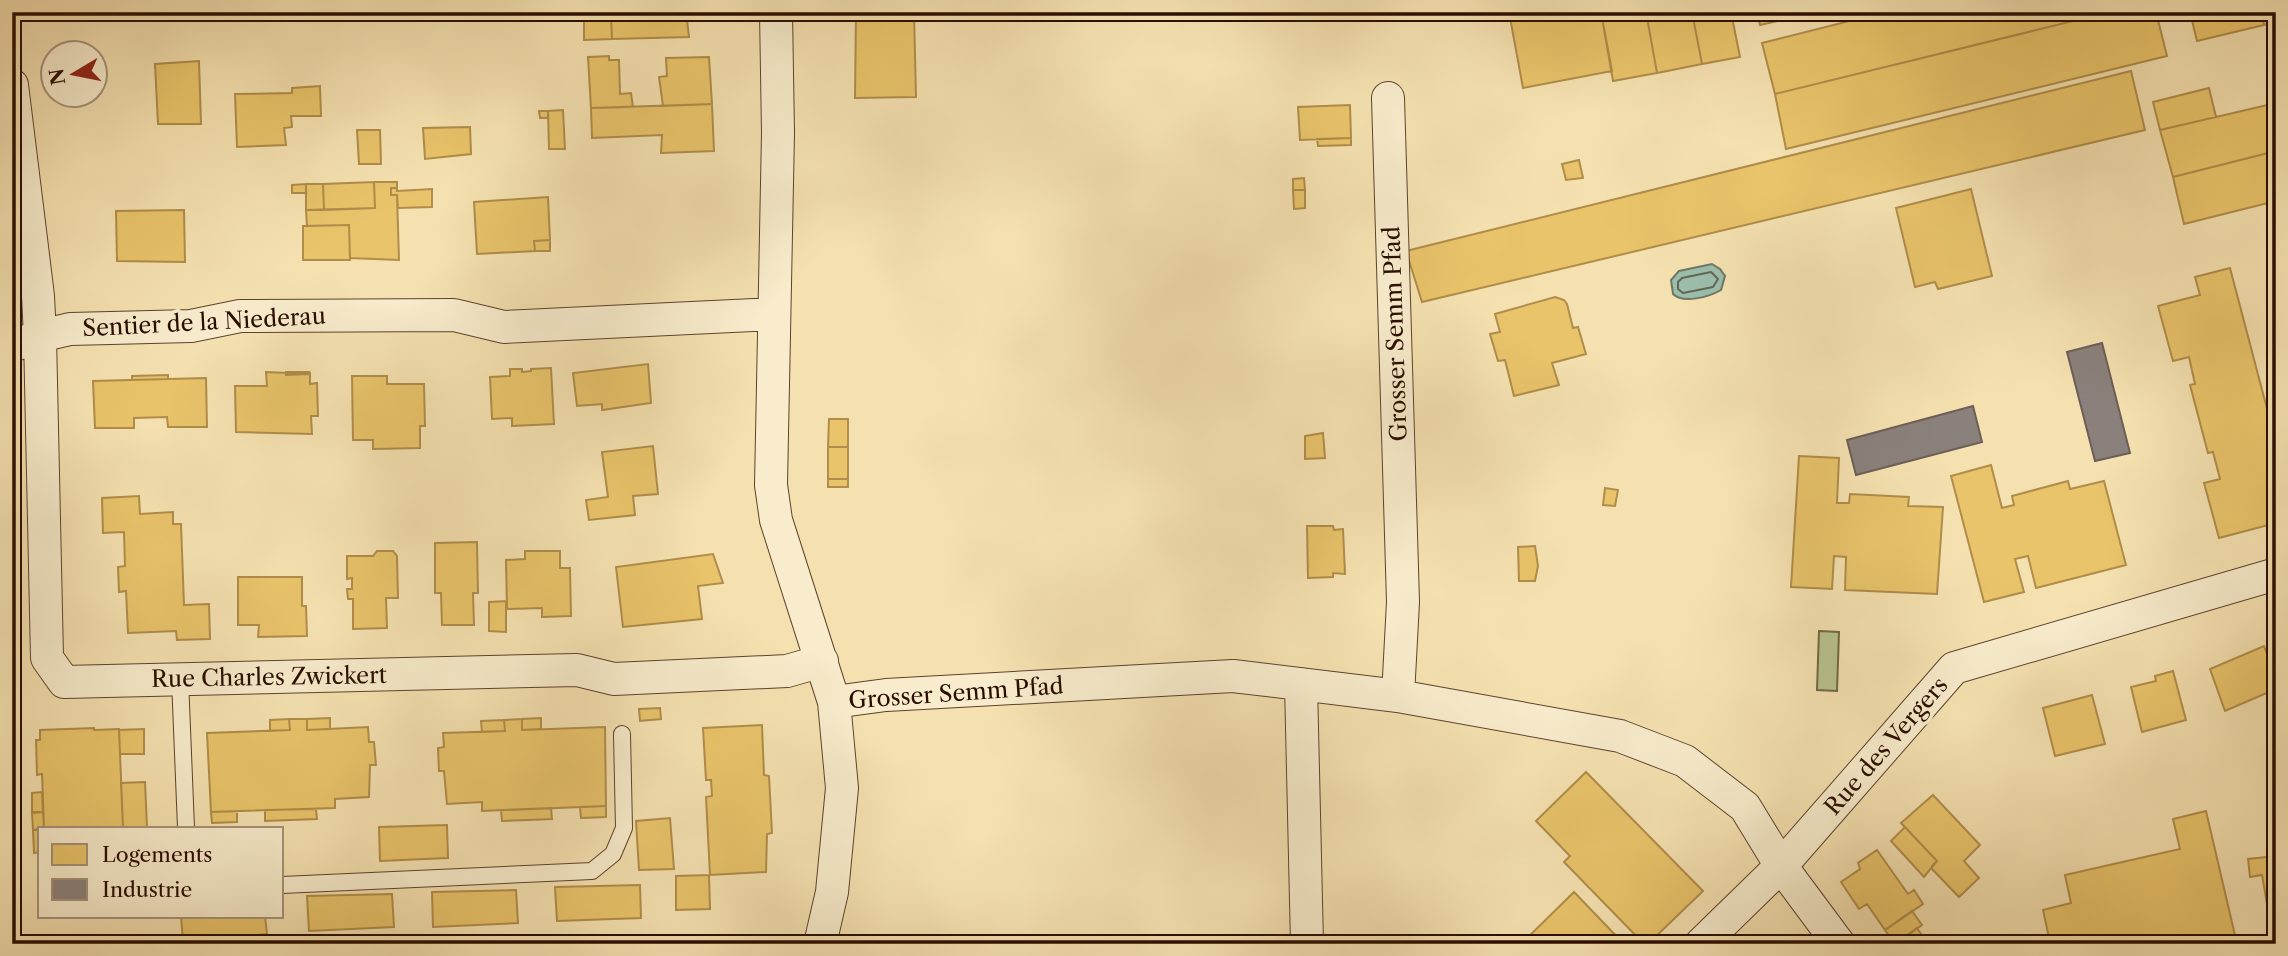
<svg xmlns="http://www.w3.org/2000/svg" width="2288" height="956" font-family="'Libre Caslon Text',serif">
<rect width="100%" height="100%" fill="#f5e1b0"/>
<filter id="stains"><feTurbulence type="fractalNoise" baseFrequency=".00286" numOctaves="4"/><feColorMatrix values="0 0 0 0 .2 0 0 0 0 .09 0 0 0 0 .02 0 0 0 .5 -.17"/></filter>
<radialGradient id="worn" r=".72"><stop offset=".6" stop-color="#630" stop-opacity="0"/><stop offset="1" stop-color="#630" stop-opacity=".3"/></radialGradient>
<path fill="#b8c38e" stroke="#716847" stroke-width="2" d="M1819,631l20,1 -2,59 -20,-1z"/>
<path fill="#9cbeac" stroke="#6e7767" stroke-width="2" d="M1712,264l8,5 5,7 -4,14c-12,7 -38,14 -48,4l-2,-14 8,-9z"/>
<path fill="#e9c46a" stroke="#b08d4a" stroke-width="2" d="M914,12l2,85 -61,1 1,-85z
M1283,12h17l1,4h-18z
M1509,12h92l11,59 -89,17z
M1601,12h45l11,61 -44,8z
M1646,12h46l10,52 -45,9z
M1692,12h39l9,45 -38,7z
M1757,12h60l-57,13z
M1885,12h225l-335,82 -13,-51z
M2110,12h46l11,44 -381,93 -11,-55z
M2190,12h71l3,13 -67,16z
M2261,12h14l1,10 -12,3z
M630,14l2,7 55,-1 2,17 -77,2 -1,-24z
M611,20l1,19 -28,1v-19z
M609,56v4h10l1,34 11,-1 2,14 -42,1 -3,-51z
M709,57l3,47 -49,2 -4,-29 8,-1 -1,-18z
M199,61l2,63h-43l-3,-60z
M2131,71l14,59 -723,172 -16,-51z
M320,86l1,30h-30l1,11 -8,1 2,17 -49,2 -2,-53 57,-1v-5z
M2209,88l7,29 -56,13 -7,-28z
M2276,103v48l-103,26 -13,-47z
M712,104l2,47 -53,2 1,-18 -70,3 -1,-30z
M1350,105l1,33 -51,2 -2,-33z
M563,110l2,39h-16l-1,-38z
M539,111h9v7h-8z
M470,127l1,27 -46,5 -2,-31z
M357,130h23l1,34h-22z
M1351,138v7l-33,1 -1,-7z
M2276,151v50l-92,23 -11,-47z
M1579,160l4,18 -17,2 -4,-16z
M1304,178l1,12h-12v-11z
M374,182h23v6h-6v7h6l2,65 -49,-2 -1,-33 -42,1 -1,-16 69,-2z
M374,182l1,26 -51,2 -1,-26z
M306,184v9h-14v-8z
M306,184h17l1,26h-18z
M391,188h6v3l35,-2v18l-34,1 -1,-13h-6z
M1971,189l21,87 -54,13 -3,-7 -20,5 -19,-79z
M1293,190h12v18l-11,1z
M548,197l2,43 -16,1 1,10 -58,3 -3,-52z
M184,210l1,52 -68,-1 -1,-50z
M349,225l1,35h-47v-34z
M550,240v11h-15l-1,-10z
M2230,268l46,175v80l-57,15 -15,-55 16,-4 -7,-27 -5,1 -18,-68 5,-1 -6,-27 -16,4 -15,-55 42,-11 -5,-18z
M1555,297l9,3 3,4 6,24 5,-1 8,27 -34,9 7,22 -45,11 -9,-36 -7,1 -8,-27 10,-2 -5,-18z
M648,364l3,39 -49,7v-6l-25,2 -4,-33z
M551,368l3,56 -42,2v-8l-20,1 -2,-42 20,-1v-7h12v3l9,-1v-2z
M266,372l43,2 1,-2v12l7,-1 1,33h-7l1,18 -76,-2 -1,-46h32z
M286,372h23v2l-23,1z
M168,375v4l-36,1v-4z
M352,376h35v8h37l1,42h-5v22l-47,1v-9h-20z
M206,378l1,49h-39l-1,-10 -33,1v10h-39l-2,-47z
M829,419h19v28h-20z
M1323,433l2,25 -20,1v-23z
M653,446l5,48 -25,2 2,19 -46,5 -3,-20 22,-3 -6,-45z
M828,447h20v32h-20z
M1799,456l40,2 -2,45h12l1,-9 59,3 -1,9 35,1 -6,87 -92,-4 1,-33 -12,-1 -2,33 -41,-2z
M1991,465l11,43 12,-3 -2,-9 56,-15 2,8 34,-8 22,84 -90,23 -8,-32 -13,3 9,33 -40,10 -33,-126z
M828,479h20v8h-20z
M1605,488l13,2 -3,16 -12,-1z
M139,496l1,18 33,-2v12h8l3,81 25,-1 1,35 -33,1 -1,-9 -48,2 -2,-42 -7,1 -1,-25 7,-1 -1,-34 -21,1 -1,-35z
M1307,526h26l1,4 9,-1 2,45 -12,-1v4l-25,1z
M477,542l1,51h-5l1,32h-32l-1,-32h-6v-50z
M1535,546l3,20 -3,15h-16l-1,-34z
M377,551h16l4,5 1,42h-12l1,30 -34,1v-30h-5l-1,-10h5v-11l-5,1v-23h26z
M525,551h35v17h10l1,48 -29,1v-9l-35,1 -1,-49 19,-1z
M713,554l10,29 -25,3 4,33 -79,8 -7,-60z
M238,577h64v29h4l1,30 -49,1 1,-12h-21z
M506,601v31l-17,-1v-29z
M2264,646l12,33v10l-51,22 -15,-42z
M2173,671l13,49 -44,12 -11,-45 25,-6 -1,-5z
M2092,695l13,49 -50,12 -12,-48z
M660,708l1,11 -21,2 -1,-12z
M330,718v11l-23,1v-11z
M541,718v11l-19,1v-11z
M289,719h18v11l61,-3 1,15h5l2,23h-6l-1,32 -34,2v9l-124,4 -4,-79 83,-3z
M289,719l1,11 -20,1v-11z
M522,719v11l83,-3 1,79 -124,5v-9l-35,2 -3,-33h-5l-1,-23 6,-1 -1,-14 62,-2 -1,-11z
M504,720l1,11 -23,1 -1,-11z
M762,725l2,50 5,1 3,57 -5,1 -1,38 -56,3 -4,-78 6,-1 -1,-16h-5l-3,-52z
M94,728v2l25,-1 4,99h-79l-2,-54 -5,1 -1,-35h4v-10z
M144,729v25h-24l-1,-24z
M1586,772l117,119 -55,53h-4l-80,-82 6,-6 -34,-35z
M145,782l2,46h-24l-2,-45z
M42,792l1,20h-11v-19z
M1933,795l47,50 -16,16 15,17 -20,19 -27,-28v-3l5,-5 -36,-38z
M606,806v11l-25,1 -1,-11z
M551,808l1,11 -50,2 -1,-11z
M316,809l1,10 -52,2v-11z
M2206,811l31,133h-204l-1,-3 17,-3 -6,-28 28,-7 -6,-28 115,-26 -7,-30z
M43,812l1,16 -11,2 -1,-17z
M211,812h26v10l-25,1z
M670,818l4,51 -35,1 -3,-49z
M447,825l1,33 -68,3 -1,-34z
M1905,827l32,34 -13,16 -33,-36z
M33,830h7v22l-6,1z
M1877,850l31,44 6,-4 9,14 -38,26 -18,-26 -8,5 -18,-27 19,-13 -2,-6z
M2276,856v88l-5,-40h-4l-5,-29 -12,2 -2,-18z
M709,875l1,34 -34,1v-34z
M640,885l1,33 -84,3 -2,-34z
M516,890l2,33 -85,4 -1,-35z
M1574,892l50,52h-103z
M392,894l2,33 -85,4 -2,-35z
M1912,911l10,14 -27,19 -10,-14z
M181,916h84l2,18 -84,8z
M1917,928l11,16h-33z"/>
<path fill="#8a817c" stroke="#6d5e57" stroke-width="2" d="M2102,343l28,110 -35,8 -28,-109z
M1973,406l9,36 -126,33 -9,-35z"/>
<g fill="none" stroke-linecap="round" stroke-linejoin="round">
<path stroke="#636656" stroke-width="2" d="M1711,272l7,7 -5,8 -30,6 -5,-4v-7l4,-4z"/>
<g stroke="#5d422c" stroke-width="18">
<path id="lane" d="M180,679l6,149
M282,885l310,-14 21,-17 11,-26 -2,-94"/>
</g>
<g stroke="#5d422c" stroke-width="34">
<path id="street" d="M776,12l2,121 -7,352 5,35 58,182 52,-7 347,-19 165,20 222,40 65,25 60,46 36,59 58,78
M12,85l26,211 2,40 7,322 17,24 513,-12 37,9 173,-8 35,-10
M1388,98l15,504 -5,94
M12,346l28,-10 30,-7 121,-3 49,-10 214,-1 50,12 270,-13
M1301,684l6,260
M820,944l12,-52 10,-104 -8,-86
M1701,944l80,-78 173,-198 322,-94"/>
</g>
<use href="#lane" stroke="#f8eccc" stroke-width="16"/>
<use href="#street" stroke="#f8eccc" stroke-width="32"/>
</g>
<g text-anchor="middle" stroke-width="7" stroke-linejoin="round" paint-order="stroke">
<g font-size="23" fill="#2a0d00" stroke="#f8eccc">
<text transform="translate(204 322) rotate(-3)" y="8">Sentier de la Niederau</text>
<text transform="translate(1395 334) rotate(-92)" y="8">Grosser Semm Pfad</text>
<text transform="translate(269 677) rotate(-1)" y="8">Rue Charles Zwickert</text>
<text transform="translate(956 693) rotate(-4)" y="8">Grosser Semm Pfad</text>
<text transform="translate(1886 746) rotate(-49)" y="8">Rue des Vergers</text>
</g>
</g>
<rect width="2288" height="956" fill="none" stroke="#f5e1b0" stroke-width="42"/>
<rect x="14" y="14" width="2260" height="928" fill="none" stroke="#2a0d00" stroke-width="3.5"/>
<rect x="21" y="21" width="2246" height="914" fill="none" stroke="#2a0d00" stroke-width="2"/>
<rect x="38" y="827" width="245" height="91" fill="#f8eccc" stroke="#a6937a" stroke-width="2"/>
<rect x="52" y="844" width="35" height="21" fill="#e9c46a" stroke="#a6937a" stroke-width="2"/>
<text x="102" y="862" font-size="21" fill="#2a0d00">Logements</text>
<rect x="52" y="879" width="35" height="21" fill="#8a817c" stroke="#a6937a" stroke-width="2"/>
<text x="102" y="897" font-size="21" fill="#2a0d00">Industrie</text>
<g transform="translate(74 74) rotate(260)"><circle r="33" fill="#f8eccc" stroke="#a6937a" stroke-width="2"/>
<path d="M0-5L12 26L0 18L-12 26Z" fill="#8f2418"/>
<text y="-10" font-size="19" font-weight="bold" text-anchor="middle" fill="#2a0d00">N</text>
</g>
<rect width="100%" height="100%" filter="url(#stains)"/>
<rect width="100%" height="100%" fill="url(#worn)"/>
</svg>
